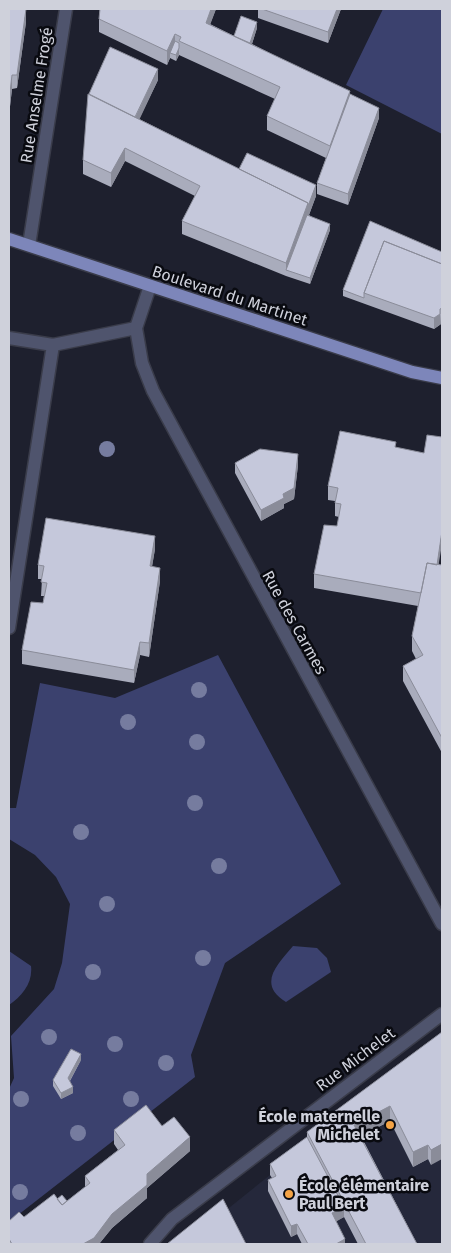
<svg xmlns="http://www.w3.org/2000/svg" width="451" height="1253" font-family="'Fira Sans',sans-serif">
<rect width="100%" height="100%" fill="#1e202e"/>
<path fill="#25283b" d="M442,1047v197h-258l86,-69z"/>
<path fill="#3b416e" d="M383,9h59v125l-96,-49z
M218,655l123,229 -116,79 -34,92 4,22 -186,145v-133l5,-11 -3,-42 43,-47 8,-26 8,-59 -14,-27 -21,-22 -26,-16v-31h7l24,-125 75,15z
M293,946l24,2 10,10 4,14 -45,30c-29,-18 -9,-37 7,-56z
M9,951l22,15c2,17 -9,30 -22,39z"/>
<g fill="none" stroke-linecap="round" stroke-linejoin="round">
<g stroke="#3a3c4a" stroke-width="15">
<path id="lane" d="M9,338l44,7 83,-17
M9,628l44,-283"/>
</g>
<g stroke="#3a3c4a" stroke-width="15">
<path id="street" d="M29,245l37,-236
M150,286l-14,42 6,35 11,28 289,533
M150,1244l22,-25 270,-205"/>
</g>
<g stroke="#3a3c4a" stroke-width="15">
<path id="primary" d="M9,239l403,133 30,6"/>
</g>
<use href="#lane" stroke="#4f546d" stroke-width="12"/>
<use href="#street" stroke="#4f546d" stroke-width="12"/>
<use href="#primary" stroke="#7d86ba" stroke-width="12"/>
</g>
<g fill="#767c9f">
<circle cx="107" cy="449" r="8"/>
<circle cx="199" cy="690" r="8"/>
<circle cx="128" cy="722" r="8"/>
<circle cx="197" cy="742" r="8"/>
<circle cx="195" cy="803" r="8"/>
<circle cx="81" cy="832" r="8"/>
<circle cx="219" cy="866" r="8"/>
<circle cx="107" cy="904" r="8"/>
<circle cx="203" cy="958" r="8"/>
<circle cx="93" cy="972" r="8"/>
<circle cx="49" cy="1037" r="8"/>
<circle cx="115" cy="1044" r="8"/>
<circle cx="166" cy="1063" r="8"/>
<circle cx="21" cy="1099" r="8"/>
<circle cx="131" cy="1099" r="8"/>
<circle cx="78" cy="1133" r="8"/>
<circle cx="20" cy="1192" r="8"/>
</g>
<path fill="#a9acbc" d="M9,9l17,13 -9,66 -5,1 -3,26z
M100,9h116l-6,15 24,12 23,-8 -5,16 98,50 29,24 -31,87 -31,-11v-11l9,-25 -59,-28v-14l8,-17 -96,-44 -3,6 -6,-3 -3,7 -68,-33v-13z
M258,9h83l-13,34 -70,-25z
M158,80l-19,39 100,50 77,27 -7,19 21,15 -20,54 -24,-8 -104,-42v-13l13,-25 -70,-35 -14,26 -28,-13v-14l6,-66z
M442,252v72h-1l-7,5 -91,-33v-6z
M396,447l43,118h3v188l-39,-72v-15l13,-7 -4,-8v-15l6,-30 -104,-18v-14l23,-48 2,-9 -4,-1v-15l-7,-1v-14z
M235,463l63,2 -4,34 -10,5v4l-23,13 -26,-48z
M155,549l-3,17 8,15 -11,76 -9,-2 -6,28 -112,-19v-14l21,-47 1,-7h-3l1,-17h-4v-14z
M442,1032l-11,133 -3,-6 -15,8 -23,-46 -29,15 56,108h-59l-14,-27 -8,4 9,23h-43l-5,-10 -6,3 -23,-46v-11l4,-2 -2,-3v-11l37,-27v-5z
M81,1060l-11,21 3,12 -12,6 -8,-13v-6z
M162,1126l28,25 -43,37v10l-35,30 -13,16h-90v-23l15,-4 43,-16 18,-14v-11l33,-26 -4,-6v-14z"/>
<path fill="#8a8c99" d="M26,9v13l-9,66v-13z
M211,9h5l-10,27v-13z
M337,9h4l-13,34v-11z
M257,22v6l-9,28v-6z
M175,34v13l-5,6v5l-3,7v-14z
M179,48v7l-3,6v-6z
M158,69v11l-24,51v-11z
M12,75v14l-3,26v-14z
M350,91v14l-20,54v-13z
M379,108v10l-31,87v-11z
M125,148v13l-14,26v-14z
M316,185v11l-28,75 -2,-1v6v-13l22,-60z
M330,224v6l-20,54v-6z
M440,314l1,10 -7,5v-11z
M298,454v11l-4,34 -10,5v4l-23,13v-11l22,-16z
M442,531v14l-6,34v-13z
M155,536v13l-5,30v-13z
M160,568v13l-11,76v-14z
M140,642v13l-6,28v-13z
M81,1054v6l-13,24v-6z
M73,1087v6l-12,6v-6z
M390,1106v15l-36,18v-14z
M190,1137v14l-43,37v10l-35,30 -13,16h-16l29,-30 35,-40z
M442,1144v15l-11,6v-15z
M428,1145v14l-15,8v-15z
M344,1207v10l-12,7v-11z
M297,1224v10l-6,3v-11z
M345,1239v5h-9z"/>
<path fill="#c5c8db" stroke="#8a8c99" d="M9,9h17l-9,66h-5l-3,26z
M100,9h111l-5,14 144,68 -20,55 -63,-30 13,-29 -101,-46 2,-4 -6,-3 -8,17 -68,-32z
M262,9h75l-9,23z
M241,16l16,6 -7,21 -16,-7z
M175,41l4,2v5l-3,7 -6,-2z
M110,47l48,22 -23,48 -46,-23z
M88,94l220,109 -22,60 -104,-42 18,-35 -75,-38 -14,25 -28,-13z
M350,94l29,14 -31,86 -31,-11z
M247,153l69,32 -8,21v-3l-69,-34z
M307,215l23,9 -20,54 -24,-8z
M370,221l72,31v12l-58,-23 -20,52v5l-21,-8z
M384,241l58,23v44l-2,1v5l-6,4 -70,-25z
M340,431l56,11 -1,5 29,6 3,-18 15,2v94l-5,34 -10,-2 -6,30 -107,-19 10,-49 13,1 4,-22 -6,-1 3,-15 -10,-2z
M260,449l38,5 -4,34 -11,6 1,4 -23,12 -26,-47z
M46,518l109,18 -5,30 10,2 -11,75 -9,-1 -6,28 -112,-20 9,-48 12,1 4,-20 -6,-1 3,-16 -6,-1z
M427,563l15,2v173l-39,-72 20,-11 -11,-19z
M442,1032v112l-11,6 -3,-5 -15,7 -23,-46 -36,19 63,119h-51l-59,-112z
M71,1049l10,5 -13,24 5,9 -12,6 -8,-13z
M146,1105l16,21 12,-9 16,20 -43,37v11l-35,29 -18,24 -11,6h-71l-3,-5v-18l10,-9 5,5 30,-23 8,11 28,-22 -5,-7 40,-31 -11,-15z
M307,1137l37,70 -12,6 13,26 -9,5h-28l-11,-20 -6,2 -23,-46 8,-4 -6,-12z
M62,1195l5,6 -5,4 -5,-6z
M223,1199l23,45h-79z"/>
<g fill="#f4a345" stroke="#090a10" stroke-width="2">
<circle cx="390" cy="1125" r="5"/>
<circle cx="289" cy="1194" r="5"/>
</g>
<g text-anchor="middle" stroke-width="5" stroke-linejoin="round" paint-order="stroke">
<g font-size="16" fill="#cfd1db" stroke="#090a10">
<text transform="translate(36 95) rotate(-81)" y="6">Rue Anselme Frogé</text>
<text transform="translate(230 295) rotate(18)" y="6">Boulevard du Martinet</text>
<text transform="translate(295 622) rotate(61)" y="6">Rue des Carmes</text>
<text transform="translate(355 1059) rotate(-37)" y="6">Rue Michelet</text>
</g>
<g font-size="16" font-weight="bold" fill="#cfd1db" stroke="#090a10" text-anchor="end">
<text x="380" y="1122">École maternelle<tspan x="380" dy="18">Michelet</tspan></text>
<text x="299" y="1191" text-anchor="start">École élémentaire<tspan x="299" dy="18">Paul Bert</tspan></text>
</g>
</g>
<rect width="451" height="1253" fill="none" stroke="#cfd1db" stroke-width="20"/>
</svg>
